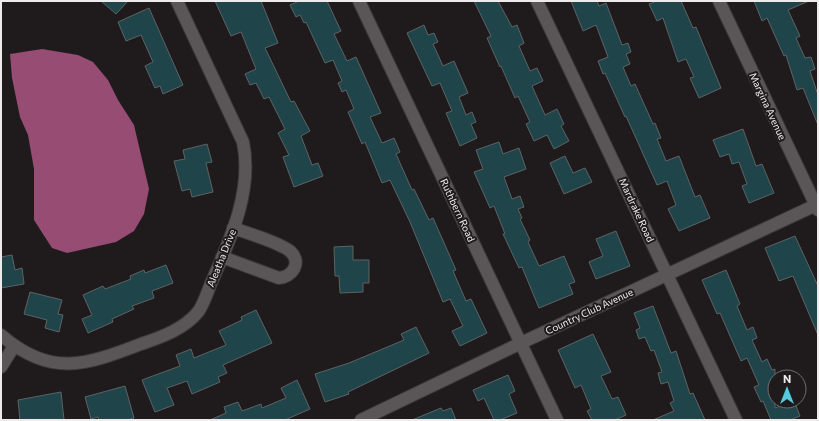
<svg xmlns="http://www.w3.org/2000/svg" width="819" height="421" font-family="Commissioner,sans-serif">
<rect width="100%" height="100%" fill="#1f1b1c"/>
<path fill="#964c73" d="M42,49l36,6 15,7 15,18 10,20 16,25 15,64 -5,25 -10,17 -18,11 -49,11 -15,-5 -18,-28v-51l-6,-34 -8,-18 -8,-39 -2,-24z"/>
<path fill="#1f444a" stroke="#5d6364" d="M101,1h27l-12,13z
M215,1h46l17,42 -13,5 26,54 3,-1 16,30 -9,5 11,29 6,-2 5,13 -29,11 -11,-30 6,-2 -11,-22 7,-4 -16,-32 -5,2 -8,-16 -6,2 -5,-11 11,-5 -15,-37 -10,4z
M299,1h28l14,30 -7,3 13,27 9,-4 25,56 -11,4 12,26 12,-5 6,14 -4,2 16,36 2,-1 15,31 4,-2 23,52 -3,1 13,30 5,-2 16,34 -27,13 -8,-15 11,-5 -13,-27 -7,3 -33,-80 -20,-42 -8,3 -17,-41 -3,2 -14,-32 6,-3 -8,-19 -4,2 -4,-9 4,-2 -9,-21 -8,3 -19,-41 -2,1 -4,-8 -4,2 -6,-12z
M474,1h24l14,26 5,-2 7,18 -5,3 11,25 7,-3 6,13 -11,5 13,29 12,-6 7,15 -3,2 8,15 -15,8 -7,-14 -13,6 -8,-17 4,-2 -12,-26 -3,2 -14,-32 -1,1 -13,-29 4,-2z
M571,1h26l2,5 7,-3 16,42 6,-2 3,9 -5,2 4,10 -7,3 8,19 4,-2 18,40 2,-1 6,15 -4,1 9,22 13,-5 16,41 5,-2 10,23 -31,13 -11,-22 8,-4 -9,-24 -10,4 -31,-69 -1,1 -20,-44 -2,1 -5,-13 10,-4 -12,-32 -13,6z
M657,1h24l12,27 3,-1 25,61 -22,10 -9,-20 4,-1 -8,-18 -8,3 -15,-44 -6,3 -8,-17z
M754,1h55l-21,9 12,26 -4,2 9,20 6,-1 4,12 -5,2 8,24v30l-15,-37 -6,2 -11,-35 -2,1 -17,-38 -5,3z
M149,8l34,77 -20,9 -3,-8 -5,2 -10,-22 8,-4 -12,-27 -15,6 -8,-19z
M424,25l4,10 6,-2 4,9 -5,2 10,22 11,-5 14,32 -9,4 7,18 6,-3 4,10 -5,2 6,14 -17,8 -14,-33 6,-2 -12,-28 -8,3 -25,-53z
M743,129l13,37 6,-2 12,29 -25,10 -7,-17 5,-2 -8,-22 -7,2 -3,-10 -9,3 -7,-17z
M499,142l4,12 16,-6 7,21 -22,8 8,22 8,-3 4,11 -6,2 4,9 -2,1 10,21 -2,2 11,24 25,-10 11,26 -6,2 4,10 -34,14 -17,-41 -3,1 -16,-34h2l-11,-28 -4,2 -16,-36 9,-3 -7,-19z
M207,144l5,18 -6,1 7,29 -21,5 -2,-8 -8,2 -8,-30 11,-2 -2,-9z
M565,156l8,17 12,-5 7,14 -28,12 -14,-31z
M616,231l14,35 -34,13 -7,-17 14,-6 -7,-17z
M795,236l23,50v49l-25,-59 -14,5 -14,-33z
M353,246v14h16v23h-6v9l-23,1 -1,-17h-4l-1,-29z
M12,255l3,15 7,-2 2,16 -23,4v-31z
M166,265l7,18 -21,8 2,7 -22,8 2,3 -22,10 1,3 -25,11 -6,-14 10,-4 -9,-20 20,-9 2,3 26,-10 -1,-3 14,-6 1,3z
M726,270l14,34 -3,2 10,24 6,-3 4,11 -5,2 10,22 5,-3 5,11 3,-1v39l19,-7 6,15 -10,4h-19l-8,-19 -2,1 -7,-15 5,-2 -12,-27 -6,3 -21,-48 -3,1 -15,-34z
M30,292l32,8 -4,14 5,1 -4,17 -14,-4 2,-8 -23,-6z
M653,306l18,47 5,-2 14,43 3,-1 12,27h-52l21,-9 -4,-8 4,-2 -6,-19 -7,2 -3,-11 4,-1 -8,-22 -3,1 -6,-14 -6,2 -3,-9 4,-2 -6,-15z
M256,310l16,33 -49,22 4,8 -9,4 2,5 -28,12 -5,-13 -20,7 7,17 -19,7 -13,-32 38,-14 -4,-11 15,-6 3,9 32,-13 -7,-14 23,-11 -1,-3z
M416,327l13,26 -81,39 1,2 -24,8 -10,-28 34,-11 55,-23 -3,-6z
M593,334l18,38 -10,4 11,23 6,-2 8,18 -11,5h-23l-5,-9 4,-2 -10,-24 -6,3 -17,-38z
M508,375l7,16 -6,3 8,19 -17,7h-6l-10,-22 -6,3 -5,-11z
M297,380l13,29 -25,11h-75l16,-7 -2,-6 14,-5 4,9 19,-7 1,4 24,-10 -5,-10z
M125,386l9,32 -8,2h-27l-1,-3 -7,2 -6,-22z
M61,392l3,28h-44l-2,-20z
M441,408l2,3 8,-3 5,12h-44z"/>
<g fill="none" stroke-linecap="round" stroke-linejoin="round">
<g stroke="#3b3839" stroke-width="14">
<path id="street" d="M359,1l198,419
M537,1l199,419
M719,1l99,209
M222,257l57,21c13,-1 23,-15 12,-26 -10,-9 -44,-19 -58,-24
M1,335c50,43 85,30 140,9 21,-7 43,-15 57,-32 6,-8 10,-22 14,-31 19,-43 41,-91 31,-139l-66,-141
M1,367l13,-21
M361,420l160,-77 297,-139"/>
</g>
<use href="#street" stroke="#5a5557" stroke-width="12"/>
</g>
<g text-anchor="middle" stroke-width="4" stroke-linejoin="round" paint-order="stroke">
<g font-size="10" fill="#eeebec" stroke="#1f1b1c">
<text transform="translate(768 106) rotate(65)" y="4">Margina Avenue</text>
<text transform="translate(458 210) rotate(65)" y="4">Ruthbern Road</text>
<text transform="translate(637 210) rotate(65)" y="4">Mardrake Road</text>
<text transform="translate(221 258) rotate(-68)" y="4">Aleatha Drive</text>
<text transform="translate(589 311) rotate(-25)" y="4">Country Club Avenue</text>
</g>
</g>
<rect width="819" height="421" fill="none" stroke="#eeebec" stroke-width="4"/>
<g transform="translate(787 389)"><circle r="19" fill="#1f1b1c" stroke="#726e6f"/>
<path d="M0-3L7 15L0 10L-7 15Z" fill="#54cade"/>
<text y="-6" font-size="11" font-weight="bold" text-anchor="middle" fill="#eeebec">N</text>
</g>
</svg>
